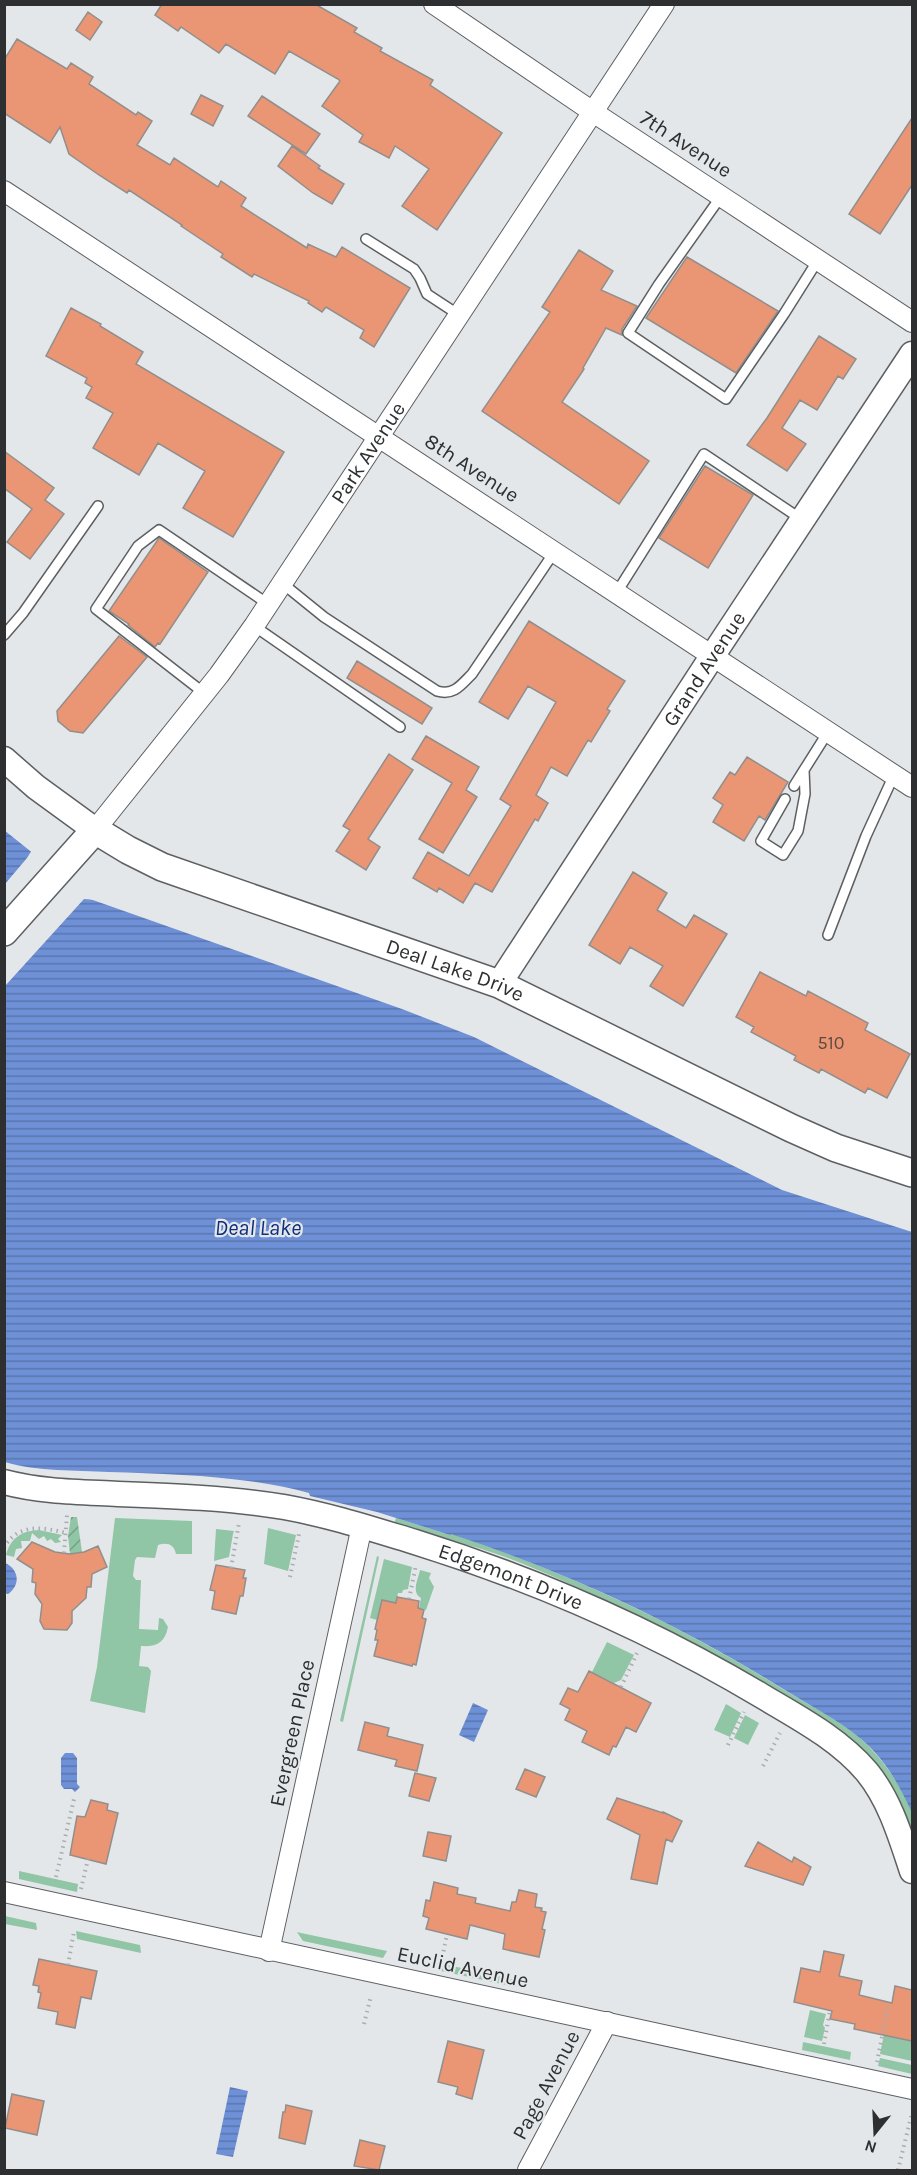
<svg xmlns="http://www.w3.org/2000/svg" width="917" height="2175" font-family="Karla,sans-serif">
<defs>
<pattern id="garden-furrows" width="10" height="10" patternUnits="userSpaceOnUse" patternTransform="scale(1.5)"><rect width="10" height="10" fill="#90c5a5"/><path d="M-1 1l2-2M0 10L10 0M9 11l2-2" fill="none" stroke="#76a087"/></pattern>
<pattern id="water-rules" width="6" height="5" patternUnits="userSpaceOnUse" patternTransform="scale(1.5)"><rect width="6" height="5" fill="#6e90d6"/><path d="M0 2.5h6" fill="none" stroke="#5b76ae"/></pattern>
</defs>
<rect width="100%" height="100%" fill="#e4e7ea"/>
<path fill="#90c5a5" d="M115,1518l77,3v33h-16c-2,-10 -9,-12 -18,-9l-3,13 -18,-1 -2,3 -2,16 3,4h5l-2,49 19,1 1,-12 4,1 5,8c-3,16 -12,20 -27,19l-2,20 9,1 3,4 -6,42 -55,-12 7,-34z
M396,1518l54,17v-2c116,39 227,90 331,155 26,16 56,31 80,51 17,15 47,53 51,75 2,5 0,12 0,18 -9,-28 -24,-56 -45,-78 -28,-29 -68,-47 -103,-67 -79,-46 -158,-90 -243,-124 -41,-16 -84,-27 -127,-39z
M268,1528l28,7 -8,36 -24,-7z
M216,1529l18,2 -1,3 -4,23 -15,4z
M39,1530l23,5 -4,4 3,3 -6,1 -4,-4 -4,2 -3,-5 -5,3 -7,-6 -2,8h-9l1,7 -6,1 -2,8 -8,-2c5,-18 16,-24 33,-25z
M377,1556l2,1 -36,165 -3,-1z
M384,1559l28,8 -4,22 -5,1 -1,3h-4l-2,10 -14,-3 -5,20 -7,-2z
M420,1570l11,3 -2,5 5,9 -8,23 -7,-2 2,-10c-10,-6 -3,-18 -1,-28z
M607,1642l27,13 -13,25 -7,3 -22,-11z
M726,1704l15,9 -11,24 -16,-7z
M745,1715l14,8 -11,22 -14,-7z
M19,1871l59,13 -1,8 -58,-13z
M5,1916l31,7 1,7 -32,-6z
M76,1931l64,14 1,8 -64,-14z
M297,1932l4,1 86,18 -4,7 -80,-17z
M443,1964l69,15 -1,7 -70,-15z
M810,2010l16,4 -3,11 2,3 -3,13 -18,-4z
M884,2034l28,7v20l-32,-7z
M803,2042l48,10 -1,8 -48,-10z
M880,2058l32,7v9l-34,-8z"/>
<path fill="url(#garden-furrows)" d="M71,1517h6l5,35 -12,2 -2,-18z"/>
<path fill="url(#water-rules)" d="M4,830l86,69 312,110 72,28 308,153 130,42v581c-12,-27 -27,-54 -51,-74 -24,-20 -54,-35 -81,-52 -103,-64 -214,-115 -329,-153l-1,1 -73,-23 -67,-16 -1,-3c-62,-17 -135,-19 -200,-21 -34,-2 -71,0 -104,-10z
M5,1563c14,6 16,22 3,31l-3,-1z
M473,1703l15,7 -14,32 -15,-7z
M65,1753h8l4,5v26l3,3 -5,5 -3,-3h-8l-3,-4v-27z
M230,2087l18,4 -15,66 -17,-3z"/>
<path fill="#e4e7ea" d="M31,847l66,53 -13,-1 -79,87v-102l22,-26 5,-8z"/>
<path fill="#ea9674" stroke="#928e8c" stroke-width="1.5" d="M162,4h153l42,24 -3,4 28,16 -2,3 53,29 -3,5 72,48 -65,97 -35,-24 27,-37 -34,-23 -6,12 -30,-16 4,-7 -41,-29 18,-25 -2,-2 -49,-28 -14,23 -49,-30 -7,9 -38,-26 -3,4 -23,-16z
M88,12l14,10 -12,18 -14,-10z
M17,39l50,30 4,-6 22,14 -4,7 47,31 2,-3 14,9 -15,24 33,20 4,-7 44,29 3,-6 25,17 -5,8 66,42 1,-4 28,13 6,-10 68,41 -36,59 -14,-9 4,-8 -38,-23 -4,5 -14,-9 1,-2 -55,-27 -2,3 -31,-20 2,-3 -42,-28 1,-1 -53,-35 -2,3 -28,-18 -30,-21 -9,-27 -10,16 -46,-30v-53z
M201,95l22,11 -10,20 -22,-12z
M262,96l58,38 -14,20 -58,-38z
M912,118v67l-32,49 -31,-20z
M292,146l28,20 -2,2 26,16 -12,20 -19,-11 -35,-27z
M579,250l34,21 -12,19 36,16 -15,23v6l-16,-7 -23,40 1,1 -22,33 87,59 -30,43 -137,-93 68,-99 -8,-5z
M687,257l91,54 -42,62 -90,-55z
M71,308l30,16 -1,2 43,26 -7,12 148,88 -51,85 -50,-29 22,-37 -47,-28 -19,32 -46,-27 20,-35 -27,-15 6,-11 -7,-4 2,-5 -41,-22z
M819,336l37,23 -13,20 -5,-3 -21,34 -17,-10 -18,28 24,16 -19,27 -40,-26 20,-27z
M4,451l50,37 -9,12 19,14 -34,45 -23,-17 25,-33 -28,-21z
M705,466l48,29 -45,73 -49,-30z
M159,538l49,34 -48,72 -2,-1 -3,4 -27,-22 1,-1 -20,-13z
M529,621l96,60 -18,28 3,2 -19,31 -3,-2 -21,36 -16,-9 -15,28 12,8 -10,18 -3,-2 -43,73 -17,-9 -12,20 -24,-15 -2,4 -24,-14 15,-26 41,24 42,-70 -11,-7 56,-97 -28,-16 -20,33 -29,-17z
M119,636l28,21 -64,76 -13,-2 -12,-10 -1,-10z
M357,661l75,47 -10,16 -75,-46z
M426,736l53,31 -13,23 11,7 -34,56 -24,-14 33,-56 -40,-24z
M389,754l24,16 -45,69 12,8 -14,23 -30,-19 14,-21 -7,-4z
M747,757l41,25 -23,38 -6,-4 -15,25 -31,-19 10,-17 -10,-7 17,-26 5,3z
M633,872l34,21 -10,17 29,18 8,-13 33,19 -44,72 -33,-20 13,-20 -33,-19 -10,17 -31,-19z
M760,972l46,24 2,-5 60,32 -3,7 45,24 -23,44 -19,-10 -3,5 -44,-24 -2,4 -25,-13 2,-4 -45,-24 3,-5 -18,-10z
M32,1542l23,10 15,2 14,-2 14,-6 9,21 -15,7 -1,13h-4l-1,11 -14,13v12l-5,7 -23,-1 -4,-8 2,-17 -7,-10 1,-11 -4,-1 1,-13 -16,-10z
M216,1565l29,5 -2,8h3l-3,18h-3l-4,18 -24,-5 3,-18 -5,-1z
M397,1597l22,4 -1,7 6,2 -2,8 4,1 -10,46 -3,-1 -1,2 -38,-10 4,-16h-3l2,-10 -2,-1 7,-29 14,3z
M589,1671l62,32 -15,29 -10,-5 -10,20 -3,-1 -4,9 -27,-13 5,-11 -22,-11 5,-11 -10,-5 8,-16 10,4z
M365,1722l24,6 -2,8 36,9 -6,26 -22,-5 2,-6 -39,-10z
M525,1769l20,8 -9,20 -20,-8z
M415,1773l21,5 -7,23 -20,-5z
M617,1798l46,15v-1l19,9 -10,21 -6,-3 -9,45 -26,-5 9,-44 -33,-16z
M91,1800l17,4 -1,6 11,3 -12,51 -36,-9 7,-39 8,1z
M428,1832l23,4 -5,25 -23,-5z
M758,1842l34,20 2,-5 17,10 -8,18 -58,-19z
M434,1882l24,6 -1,6 19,4 -1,5 35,8 2,-9h4l3,-12 18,4 -2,13 7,1 -1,3 5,1 -4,17 3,1 -6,27 -36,-8 2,-15 -35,-9 -3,14 -41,-10 3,-11 -6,-2 3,-16 4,1z
M824,1951l20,4 -5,21 23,5 -3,14 33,8 3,-17 17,4v51l-58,-12 1,-5 -25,-5 2,-8 -38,-9 7,-34 19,4z
M39,1959l58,12 -6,28 -10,-2 -6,31 -19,-4 2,-12 -20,-4 3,-15 -3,-1 1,-6 -6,-1z
M448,2041l36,9 -12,49 -16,-5 2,-7 -20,-5z
M12,2094l32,7 -7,34 -32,-7z
M286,2105l26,6 -7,33 -26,-6 4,-26h2z
M360,2140l25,6 -6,24 -25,-4z"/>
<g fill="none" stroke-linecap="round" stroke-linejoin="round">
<g stroke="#5d6062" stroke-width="12">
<path id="service" d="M722,195l-63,89 -31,49 98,66 58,-85 34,-54
M366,239l48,30 6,9 7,16 32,21
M282,583l42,34 113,74c17,5 24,-6 35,-17l83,-123
M617,592l87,-138 97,65
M254,626l146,101
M4,635l19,-22 75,-107
M204,693l-108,-84 42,-63 21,-16 109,74
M804,770l24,-38
M785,799l-24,42 22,14 15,-24 7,-37 -1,-24 -10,16
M828,935l38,-99 28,-61"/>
</g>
<g stroke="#5d6062" stroke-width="22">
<g id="minor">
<path d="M434,4l159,108 319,210"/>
<path d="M4,191l908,596"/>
<path id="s1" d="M95,830l124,-155 35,-49 410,-622"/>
<path d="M4,1892l908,197"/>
<path d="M269,1951l93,-425"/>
<path d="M528,2170l79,-148"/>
</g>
</g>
<g stroke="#5d6062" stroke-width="27">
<g id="tertiary">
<path d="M4,759l32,28 59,43"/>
<path id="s2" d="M499,984l214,-329 199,-301"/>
<path id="s3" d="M4,1482c38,10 76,10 114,12 56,2 111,4 166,13 45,8 88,22 131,35 122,38 238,89 347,154 37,22 77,43 105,76 23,28 34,66 45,99"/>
</g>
</g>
<g stroke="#5d6062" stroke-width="30">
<g id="secondary">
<path id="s4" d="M4,932l91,-102 33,20 34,17 337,117 292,144 45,20 76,25"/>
</g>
</g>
<path stroke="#aaadaf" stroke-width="4" stroke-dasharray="1.5 4.5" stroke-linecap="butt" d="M4,1548c13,-25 39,-21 62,-15
M64,1553l3,-38
M231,1568l8,-45
M290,1577l9,-43
M409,1599l7,-34
M621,1687l16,-34
M728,1745l16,-33
M763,1766l17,-33
M56,1877l18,-78
M81,1889l7,-30
M68,1965l6,-34
M440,1969l7,-35
M364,2024l7,-28
M824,2044l6,-34
M877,2062l11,-55
M898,2170l14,-57"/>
<use href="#service" stroke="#fff" stroke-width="9"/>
<use href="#minor" stroke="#fff" stroke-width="20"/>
<use href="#tertiary" stroke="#fff" stroke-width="24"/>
<use href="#secondary" stroke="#fff" stroke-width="27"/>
</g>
<g text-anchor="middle" stroke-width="4.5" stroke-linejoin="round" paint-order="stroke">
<g font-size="18" fill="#5c4941">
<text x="831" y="1049">510</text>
</g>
<g font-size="21" fill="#2d2f30" stroke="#e4e7ea">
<text transform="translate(686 144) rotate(33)" y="7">7th Avenue</text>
<text dy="7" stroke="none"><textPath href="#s1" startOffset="466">Park Avenue</textPath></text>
<text transform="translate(472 468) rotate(33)" y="7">8th Avenue</text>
<text dy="7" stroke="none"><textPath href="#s2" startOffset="376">Grand Avenue</textPath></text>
<text dy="7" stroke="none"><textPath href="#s4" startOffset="524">Deal Lake Drive</textPath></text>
<text dy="7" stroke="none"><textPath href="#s3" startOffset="519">Edgemont Drive</textPath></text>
<text transform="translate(292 1733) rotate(-78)" y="7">Evergreen Place</text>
<text transform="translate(463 1967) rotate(12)" y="7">Euclid Avenue</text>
<text transform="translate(546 2085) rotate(-62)" y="7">Page Avenue</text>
</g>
<g font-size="22" font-style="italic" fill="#0e2e7e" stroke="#e4e7ea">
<text x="258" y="1235">Deal Lake</text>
</g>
</g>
<rect width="917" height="2175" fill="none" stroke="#2d2f30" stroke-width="12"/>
<g transform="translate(875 2133) rotate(198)" stroke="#e4e7ea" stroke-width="4.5" paint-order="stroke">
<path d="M0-4.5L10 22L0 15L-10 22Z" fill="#2d2f30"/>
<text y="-9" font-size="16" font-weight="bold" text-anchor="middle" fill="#2d2f30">N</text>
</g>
</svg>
